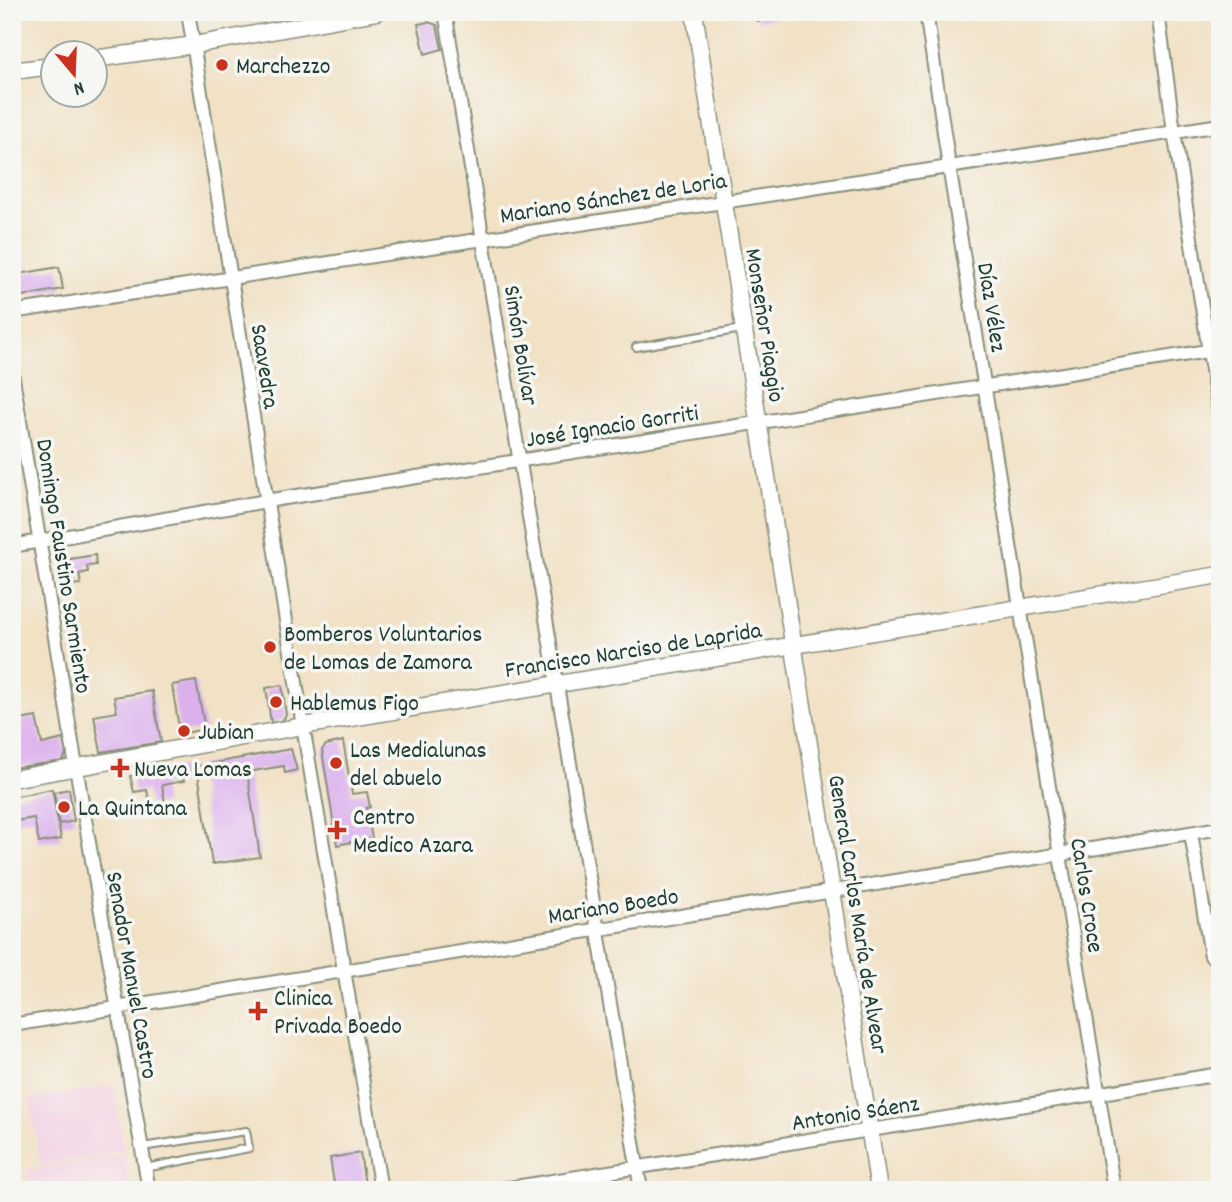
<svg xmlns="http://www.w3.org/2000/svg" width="1232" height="1202" font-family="Dekko,sans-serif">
<rect width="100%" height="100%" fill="#f6f6f2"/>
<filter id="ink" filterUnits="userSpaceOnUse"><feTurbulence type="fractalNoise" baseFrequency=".0143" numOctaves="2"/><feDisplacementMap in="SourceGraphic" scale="14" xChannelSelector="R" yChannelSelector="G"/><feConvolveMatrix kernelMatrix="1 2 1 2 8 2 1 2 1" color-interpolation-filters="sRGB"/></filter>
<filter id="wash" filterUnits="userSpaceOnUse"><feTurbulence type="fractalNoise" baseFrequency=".00686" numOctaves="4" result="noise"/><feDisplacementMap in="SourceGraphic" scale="28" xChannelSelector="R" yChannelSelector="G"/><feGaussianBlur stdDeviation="1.57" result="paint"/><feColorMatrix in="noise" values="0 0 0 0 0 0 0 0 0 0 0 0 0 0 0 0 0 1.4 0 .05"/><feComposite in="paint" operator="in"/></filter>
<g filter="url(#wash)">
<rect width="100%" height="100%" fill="#f1e1c5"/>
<path fill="#f2cfe1" d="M114,1086l10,65 -83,15 -12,-67z
M124,1155l6,35h-101l-3,-20z"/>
<g id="blocks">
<path fill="#dbb0ed" d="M757,12h16l1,6 -16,3z
M428,22l9,3 5,24 -17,5 -7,-30z
M59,267l4,22 -46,8 -4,-22z
M95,555l1,10 -9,1 1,6 -9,2 2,10 -12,1 -3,-21 4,-5z
M196,681l9,48 -25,5 -8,-49z
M282,685l4,30 -4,6 -11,2 -5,-35z
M152,691l9,51 -60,10 -7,-36 23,-4 -3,-15z
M19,715l1,5 16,-3 6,27 21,-5 3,15 -3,7 -51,7v-51z
M343,741l9,53 15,-2 3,15 -4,1 6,30 -35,7 -15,-95 4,-5z
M291,749l6,21 -12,3 -1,-7 -37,6 13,85 -48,7 -15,-98z
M181,767l3,14 -22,4 3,18 -15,2 -3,-15 -13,2 -4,-16z
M52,789l9,50 -22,4 -5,-25 -18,3v-4h-4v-20z
M69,789l5,32 -15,3 -5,-32z
M12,1094l6,24 -6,1z
M360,1153l6,37h-31l-5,-32z"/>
</g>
</g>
<g filter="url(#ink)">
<use href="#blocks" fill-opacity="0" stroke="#888f7c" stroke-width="2"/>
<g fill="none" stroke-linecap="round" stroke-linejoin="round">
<g stroke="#888f7c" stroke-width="10">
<path id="service" d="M636,347l106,-18
M142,1147l104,-16 3,17 -104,20"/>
</g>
<g stroke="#888f7c" stroke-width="16">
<path id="minor" d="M188,12l115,714 78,464
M445,12l196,1178
M926,12l23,154 165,1024
M1158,12l16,120 46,288
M12,312l1208,-187
M12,372l64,395 73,423
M12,546l254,-45 954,-152
M1191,833l20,123
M12,1025l1208,-197
M496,1190l724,-116"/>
</g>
<g stroke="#888f7c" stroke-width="19">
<path id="tertiary" d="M694,12l185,1178
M94,59l100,-14 183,-33
M12,71l40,-5
M12,779l291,-53 917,-151"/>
</g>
<use href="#service" stroke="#fff" stroke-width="6"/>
<use href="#minor" stroke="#fff" stroke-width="12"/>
<use href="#tertiary" stroke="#fff" stroke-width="16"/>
</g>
</g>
<g fill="#c8321e" stroke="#f6f6f2" stroke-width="2.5">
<circle cx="222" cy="65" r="7"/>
<circle cx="270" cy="647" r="7"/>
<circle cx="276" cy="702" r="7"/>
<circle cx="184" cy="731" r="7"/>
<circle cx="336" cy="763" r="7"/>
<path d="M116.5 757.5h7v7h7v7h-7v7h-7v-7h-7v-7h7z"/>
<circle cx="64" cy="807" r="7"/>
<path d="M333.5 819.5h7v7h7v7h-7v7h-7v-7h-7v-7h7z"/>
<path d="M254.5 1000.5h7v7h7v7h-7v7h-7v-7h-7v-7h7z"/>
</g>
<g text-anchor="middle" stroke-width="7" stroke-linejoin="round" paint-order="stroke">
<g font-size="24" fill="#1f3d34" stroke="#f6f6f2" text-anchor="start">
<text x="236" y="73">Marchezzo</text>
<text x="284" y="641">Bomberos Voluntarios<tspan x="284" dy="28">de Lomas de Zamora</tspan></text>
<text x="290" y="710">Hablemus Figo</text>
<text x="198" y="739">Jubian</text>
<text x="350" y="757">Las Medialunas<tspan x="350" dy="28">del abuelo</tspan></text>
<text x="134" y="776">Nueva Lomas</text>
<text x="78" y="815">La Quintana</text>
<text x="353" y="824">Centro<tspan x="353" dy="28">Medico Azara</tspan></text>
<text x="274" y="1005">Clinica<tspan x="274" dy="28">Privada Boedo</tspan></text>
</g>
<g font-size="24" fill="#1f3d34" stroke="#f6f6f2">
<text transform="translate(613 197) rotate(-9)" y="8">Mariano Sánchez de Loria</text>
<text transform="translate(993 307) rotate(81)" y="8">Díaz Vélez</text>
<text transform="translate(766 325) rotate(81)" y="8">Monseñor Piaggio</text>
<text transform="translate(522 345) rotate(81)" y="8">Simón Bolívar</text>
<text transform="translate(266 366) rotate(81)" y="8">Saavedra</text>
<text transform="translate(612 425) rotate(-9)" y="8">José Ignacio Gorriti</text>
<text transform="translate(65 566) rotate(81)" y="8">Domingo Faustino Sarmiento</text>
<text transform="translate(633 649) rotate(-9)" y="8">Francisco Narciso de Laprida</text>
<text transform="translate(1088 895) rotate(81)" y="8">Carlos Croce</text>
<text transform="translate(613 905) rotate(-9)" y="8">Mariano Boedo</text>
<text transform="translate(859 914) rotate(81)" y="8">General Carlos María de Alvear</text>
<text transform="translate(133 975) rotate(80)" y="8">Senador Manuel Castro</text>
<text transform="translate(855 1112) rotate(-9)" y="8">Antonio Sáenz</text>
</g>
</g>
<rect width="1232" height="1202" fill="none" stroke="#f6f6f2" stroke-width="42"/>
<g transform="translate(74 74) rotate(161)"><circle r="33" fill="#f6f6f2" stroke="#a0aca6" stroke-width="2"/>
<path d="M0-5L12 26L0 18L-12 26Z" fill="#c8321e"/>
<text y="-10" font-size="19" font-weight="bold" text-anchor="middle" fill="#1f3d34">N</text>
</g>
</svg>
